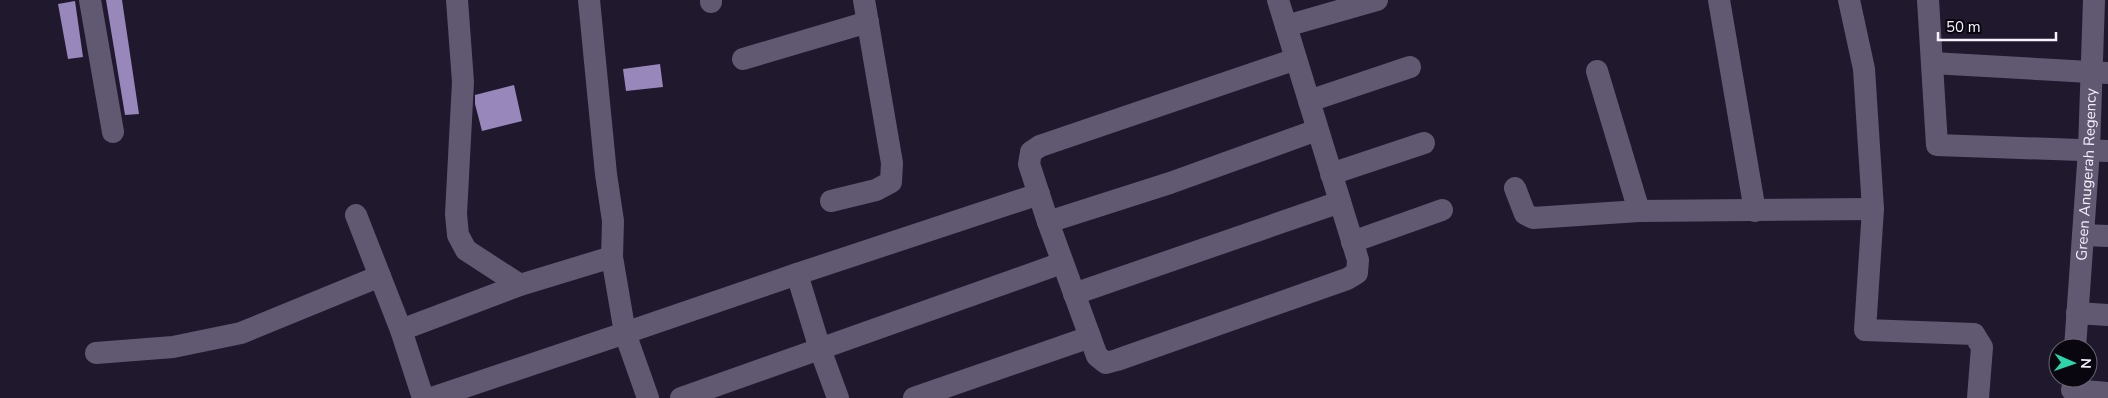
<svg xmlns="http://www.w3.org/2000/svg" width="2108" height="398" font-family="'Nunito Sans',sans-serif">
<rect width="100%" height="100%" fill="#20192e"/>
<path fill="#9887ba" d="M106,0h16l17,114 -14,1z
M75,1l8,56 -15,2 -10,-55z
M660,64l3,23 -37,4 -3,-22z
M514,85l8,36 -40,10 -7,-27v-9z"/>
<g fill="none" stroke-linecap="round" stroke-linejoin="round">
<g stroke="#615972" stroke-width="22">
<path d="M90,0l23,132"/>
<path d="M457,0l6,82 -7,132 2,21 8,15 54,35"/>
<path d="M589,0l17,174 7,47 -1,36"/>
<path d="M711,0v2"/>
<path d="M1278,0l80,260 -1,13 -10,6 -230,81 -11,3 -9,-7 -49,-134 122,-39 147,-53"/>
<path d="M1719,0l36,211"/>
<path d="M1849,0l15,69 9,140 -8,121 109,4 8,13 -4,51"/>
<path d="M1928,0l9,145 171,6"/>
<path d="M1286,26l91,-26"/>
<path d="M743,59l125,-37"/>
<path d="M1932,63l176,10"/>
<path d="M1597,71l42,140 234,-2"/>
<path d="M1309,101l101,-34"/>
<path d="M1331,174l93,-31"/>
<path d="M1515,188l10,26 8,4 106,-7"/>
<path d="M831,201l45,-11 15,-8 1,-19 -28,-163"/>
<path d="M356,215l45,115"/>
<path d="M1048,222l-19,-58 2,-12 9,-6 256,-87"/>
<path d="M2083,235l25,1"/>
<path d="M1352,242l90,-32"/>
<path d="M797,274l242,-80"/>
<path d="M1074,294l266,-92"/>
<path d="M2077,313l31,2"/>
<path id="s1" d="M2075,348l14,-198 5,-150"/>
<path d="M96,353l77,-6 68,-14 139,-57"/>
<path d="M2072,390l36,3"/>
<path d="M423,398l-22,-68 119,-45 92,-28 13,76 -193,65"/>
<path d="M648,398l-23,-65 172,-59 23,75 18,49"/>
<path d="M681,398l381,-135"/>
<path d="M914,398l176,-61"/>
</g>
</g>
<g text-anchor="middle" stroke-width="5" stroke-linejoin="round" paint-order="stroke">
<g font-size="15" fill="#f6f2ff" stroke="#09060f">
<text dy="5" stroke="none"><textPath href="#s1" startOffset="174">Green Anugerah Regency</textPath></text>
</g>
</g>
<g transform="translate(2073 363) rotate(92)"><circle r="24" fill="#09060f" stroke="#68646f"/>
<path d="M0-4L9 19L0 12L-9 19Z" fill="#2dd5ab"/>
<text y="-8" font-size="14" font-weight="bold" text-anchor="middle" fill="#f6f2ff">N</text>
</g>
<path d="M1938 32v8h118v-8" fill="none" stroke="#f6f2ff" stroke-width="2.5"/>
<text x="1946" y="32" font-size="15" fill="#f6f2ff" stroke="#09060f" stroke-width="4" paint-order="stroke">50 m</text>
</svg>
